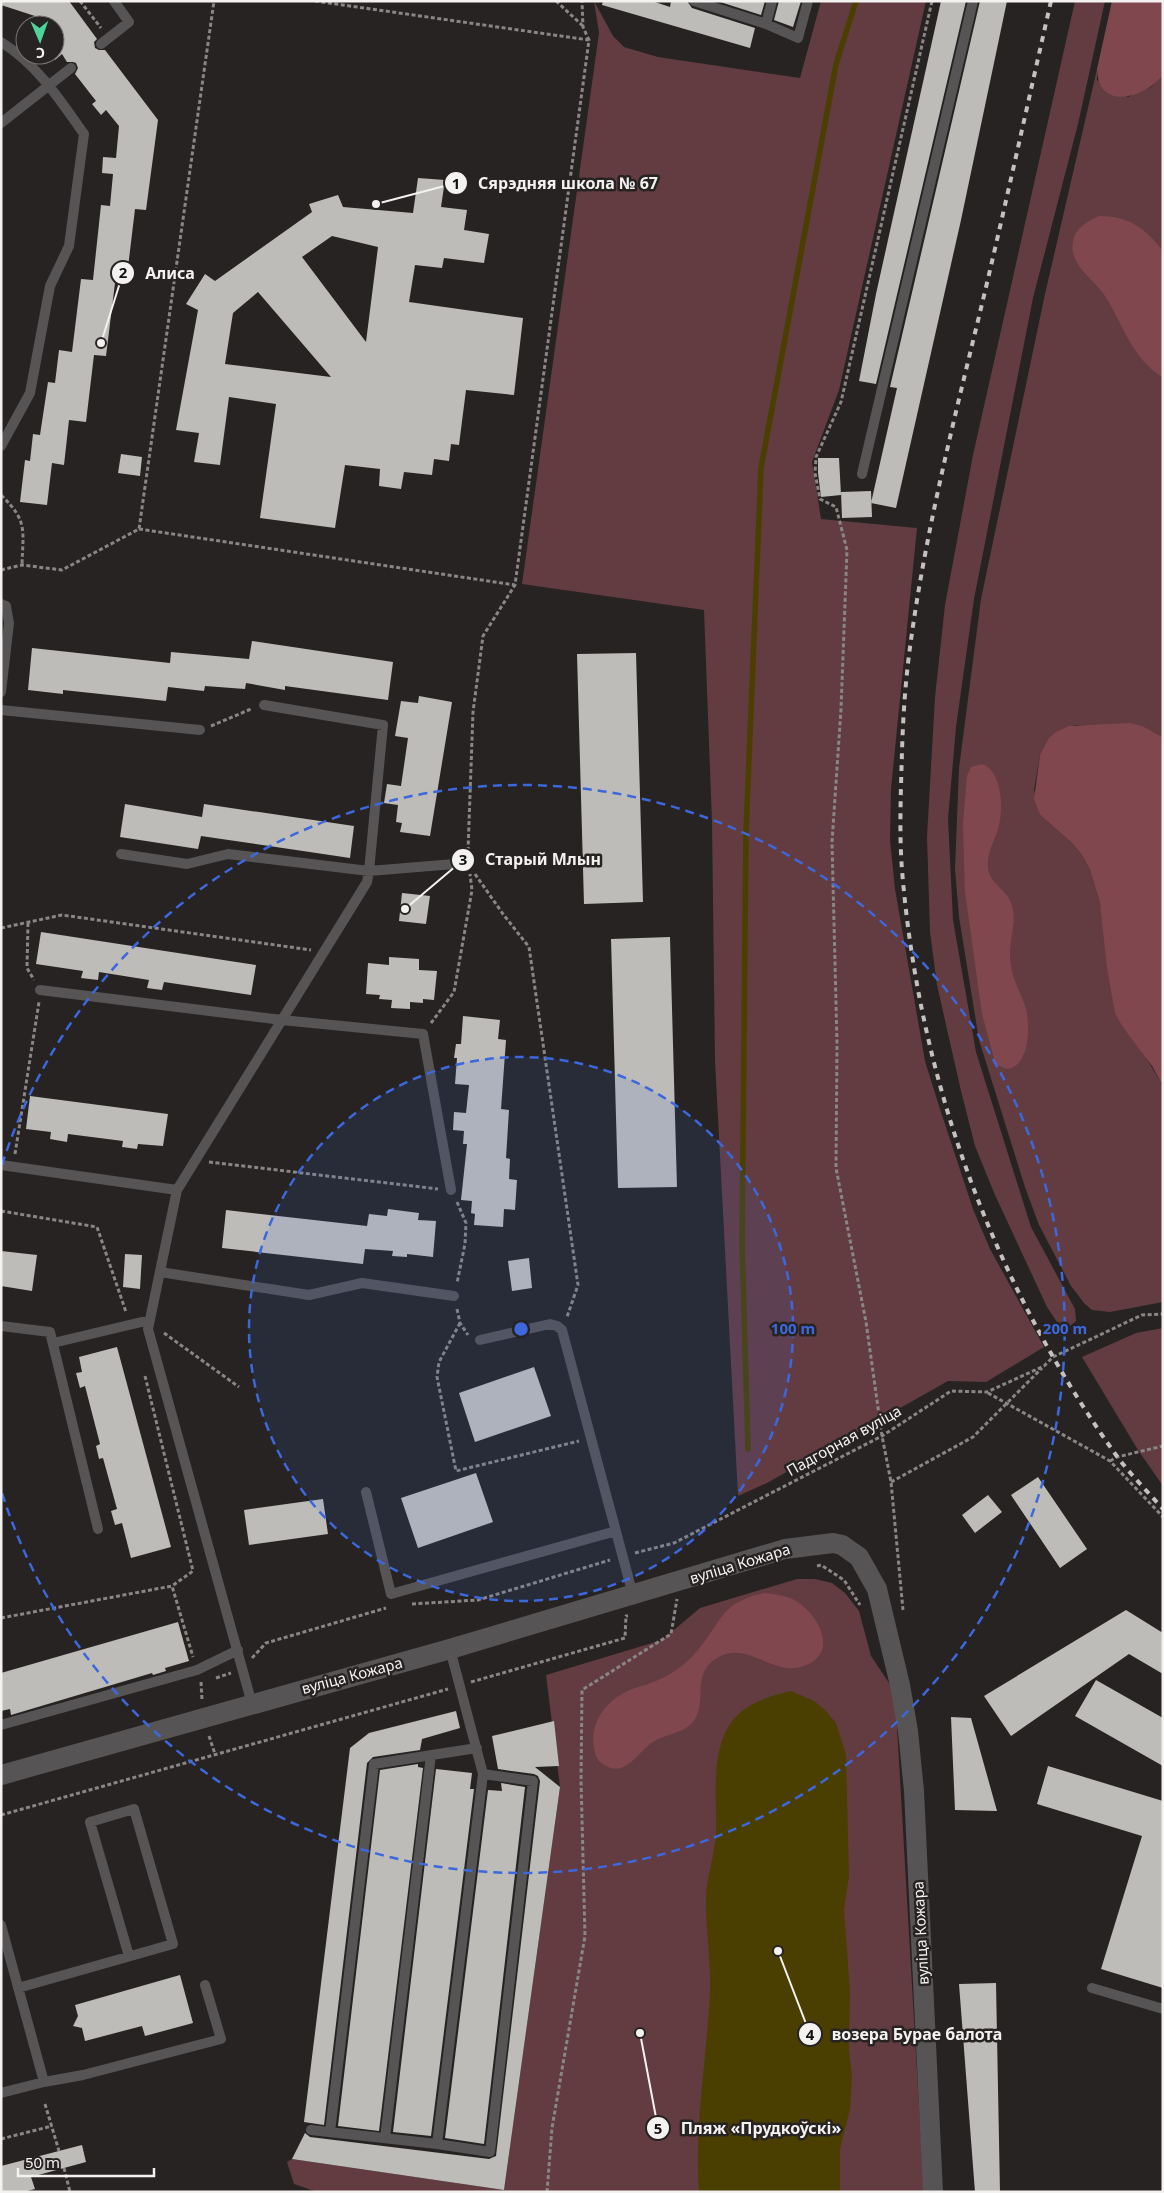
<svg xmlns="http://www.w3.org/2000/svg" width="1164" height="2193" font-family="'Noto Sans',sans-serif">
<rect width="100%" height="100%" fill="#262322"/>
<path fill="#623c40" d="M594,1l19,35 11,11 34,10 142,21 21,-77h105l-87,389 -27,72 9,57 96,9 -26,261 -1,51 5,49 30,172 14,45 34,103 17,40 54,98 -58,35 -38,-1 -181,102 -29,13 -23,-435 -3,-239 -8,-212 -182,-26 77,-551z
M1075,1h30l-27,123 -45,174 -59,301 -18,128 -8,92 5,101 23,132 55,175 44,82 1,12 -4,4 -4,2 -11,-5 -10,-15 -52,-112 -20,-49 -14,-55 -24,-106 -7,-53 -3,-95 8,-140 10,-92 28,-150z
M1097,69v11l31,17 23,-10 12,-12v662c-38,-22 -51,-8 -89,-12l-34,30 -6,35 6,25 32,28 10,12 8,15 10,33 22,123 20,25 21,35v216l-53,10 -18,-2 -8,-7 -13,-17 -32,-61 -14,-38 -46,-147 -20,-123 -4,-48 4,-101 22,-169 64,-305z
M1163,1328v158l-25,-36 -56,-93 54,-24z
M797,1579h18l17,4 13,10 14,18 12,45 22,33 3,21 28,482h-607l-23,-8 -7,-22 5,-3 212,31 56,-403 -14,-112 116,-35 38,-32z"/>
<path fill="#80484e" d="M1112,1h51v74c-19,24 -65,36 -66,-6z
M1099,216c30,0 46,12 64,35v127c-34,-23 -39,-54 -60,-85 -11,-15 -34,-29 -30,-51 2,-14 15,-21 26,-26z
M1130,723l12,3 21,11v349l-11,-20 -30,-40 -7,-13 -8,-45 -7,-65 -10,-33 -8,-15 -10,-12 -32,-28 -6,-16 6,-44 9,-17 7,-6 13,-6z
M982,764c9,3 13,11 16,20 4,14 4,30 0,45 -4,13 -12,25 -10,40 3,17 22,21 25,41 3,17 -6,36 -2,56 2,16 11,28 15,43 4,16 4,52 -15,59 -6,2 -12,-2 -16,-6l-13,-48 -17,-122 -2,-68 4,-48 4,-9z
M764,1593c9,1 18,2 26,5 28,12 53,58 10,69 -29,8 -53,-27 -83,-9 -26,16 -10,41 -22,61 -10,15 -28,14 -42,23 -15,9 -26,35 -47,24 -6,-3 -10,-7 -11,-14 -8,-31 14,-56 43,-65 24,-6 44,-18 60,-37 25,-30 22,-47 66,-57z"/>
<path fill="#4a3f00" d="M791,1691l23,10 11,9 11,13 10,32 3,121 -5,34 6,81 -1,59 3,26 -2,33 -10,40v43h-141c-5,-67 8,-134 11,-201 1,-30 -4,-61 -4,-91 0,-23 9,-45 10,-67 1,-33 -5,-71 10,-102 12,-25 39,-34 65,-40z"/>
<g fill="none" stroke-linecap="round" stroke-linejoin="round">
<path stroke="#4a3f00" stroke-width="5.5" d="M748,1449l-6,-207 4,-410 15,-364 75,-404 20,-63"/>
</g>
<path fill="#bebcb9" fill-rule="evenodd" d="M1,1h68l28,38 -3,3 1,6 4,2h6l53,70 -12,90 -11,-1 -9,75 -11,-1 -9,73 -12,-1 -8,67 -17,-2 -5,45 -12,-2 -5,42 -27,-3 5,-42 5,1 3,-27 7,1 8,-53 7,1 4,-33 13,2 9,-73 12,1 8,-75 9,1 3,-32 -11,-1 1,-16 13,1 3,-32 -13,-16 -5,5 -9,-11 4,-3 -21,-27 3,-6 -2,-5 -3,-1h-6l-5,-8 -7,6v-35h-9l-8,-8 -37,-12z
M603,1h49l18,6 1,-6h16l5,7 63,20 -5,20 -148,-43z
M717,1h48l-4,14z
M779,1h22l-8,26 -19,-7z
M941,1h25l-90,383 -17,-3 17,-87z
M980,1h27l-46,219 -65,288 -25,-5 26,-115 -7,-1z
M418,178l27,2 -4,27 26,3 -3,20 25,4 -5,29 -40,-5 -2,10 -27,-3 -6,37 114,16 -9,77 -48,-5 -7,55 -8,-1 -2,17 -15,-2 -2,16 -28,-3 -3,17 -22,-3 1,-17 -35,-4 -10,63 -75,-10 16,-114 -47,-7 -9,68 -26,-3 5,-29 -23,-3 22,-120 -12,-6 19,-30 10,7 97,-69 -3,-8 29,-9 5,12 70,6zM332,236l46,11 -12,95 -64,-85zM258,292l73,85 -106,-13 8,-51z
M121,454l21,3 -2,19 -22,-3z
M818,458h21l2,37 -20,2 -3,-24z
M871,491l1,26 -30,1 -1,-26z
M252,641l141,21 -5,38 -103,-14v4l-39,-7 -1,6 -40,-3 -1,5 -36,-4 -2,14 -103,-11v4l-35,-4 4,-42 138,15 1,-11 78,7z
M636,653l7,249 -59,2 -7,-250z
M419,696l33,6 -22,134 -30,-4 2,-9 -6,-1 2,-17 -14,-2 3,-19 14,2 7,-48 -13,-2 6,-35 17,2z
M125,804l77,13 2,-13 150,22 -4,32 -149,-22 -3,13 -78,-12z
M402,893l28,3 -4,28 -27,-3z
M41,932l215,33 -5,30 -87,-13 -2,8 -15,-2 2,-8 -50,-8 -1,8 -17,-2 2,-7 -47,-7z
M670,937l7,250 -59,1 -7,-249z
M389,957l30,2v11l18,1 -3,29 -11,-1v4l-13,-1v7l-19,-1 1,-8 -13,-1 1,-4 -14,-1 2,-31 21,2z
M463,1016l37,4 -2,19 8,1 -5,69 8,1 -3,48 4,1 -1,20 8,1 -2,30 -11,-1 -1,18 -29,-2 1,-11 -4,-1 1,-12 -11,-1 6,-56h-4l1,-13 -11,-1 1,-18 12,1 3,-28 -14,-1 2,-26h-3l2,-14h5z
M30,1096l138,18 -5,32 -25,-2 -1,5 -15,-2 1,-6 -55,-7 -1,8 -17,-3 1,-7 -25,-3z
M388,1209l31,4 -1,7 18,1 -3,36 -26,-3v3l-15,-1 1,-5 -28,-2 -2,15 -141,-16 4,-38 141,16 2,-12 18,2z
M1,1251l36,4 -5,36 -31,-5z
M125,1254l17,1 -2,34 -17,-2z
M529,1258l3,30 -20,3 -4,-30z
M117,1347l54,200 -40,11 -9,-35 -7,2 -4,-14 6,-2 -14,-51 -4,1 -3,-13 4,-2 -15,-58 -5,2 -4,-15 6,-1 -3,-15z
M534,1367l17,49 -76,26 -16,-49z
M476,1473l17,49 -75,26 -17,-50z
M1038,1477l49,72 -27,19 -49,-73z
M988,1495l14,17 -27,21 -13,-18z
M323,1499l5,35 -79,11 -5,-35z
M1126,1610l37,23v41l-34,-20 -118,82 -27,-40z
M178,1622l11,39 -24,7 1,3 -13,4 -1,-2 -141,42 -1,-6 -9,2v-38z
M1096,1680l67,38v48l-88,-50z
M456,1711l4,17 -38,11 -2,11 -47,7 -6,6 -43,362 -20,-3 46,-374 19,-15z
M951,1717l20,1 26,93 -42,-1z
M554,1721l5,45 -24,1 25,20 -56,403 -212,-31 13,-26 5,4 179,22 7,-3 44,-375 -2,-5 -4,-2 -36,-5 -6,-33z
M418,1764v3l5,1 -44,363 -41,-5 42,-356z
M1048,1766l115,35v187l-62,-19 41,-133 -105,-32z
M436,1769l36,4 -2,16h4l-43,347 -38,-4z
M501,1783l24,4 -41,357 -39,-6 43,-348 14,1z
M180,1975l13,48 -48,13 -3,-10 -57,15 -3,-13 -9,-2 5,-10 -3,-11z
M996,1983l4,209h-25l-16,-208z
M82,2145l4,17 -55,15 4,12 -12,3h-22v-26z"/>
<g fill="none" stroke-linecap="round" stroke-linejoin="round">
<path stroke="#898685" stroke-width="3" stroke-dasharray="4 2.5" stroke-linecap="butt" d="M80,1l21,27
M315,1l274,39
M556,1l27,25
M1,495c27,26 22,35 21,70
M139,529l376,56
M1,570l21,-5 40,5 77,-41 75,-528
M211,726l40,-17
M468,851l5,-139 10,-76 32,-51 74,-545 -6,-13 -1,-26
M475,874l28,40 26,33 49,338 -11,32
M28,923l-1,45 7,12
M1,928l61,-13 249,35
M431,1023l23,-31 18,-102 -2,-16
M15,1154l24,-152
M209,1162l229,27
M457,1202l9,21 -1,21 -8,39
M1,1211l96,16 29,85
M457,1309l3,14 8,12
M460,1323l-21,39 -2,15 19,94 123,-30
M164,1333l75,54
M145,1376l48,195 -21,15
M988,1393l122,68 53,56
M1110,1461l7,-4 46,-11
M891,1482l82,-45 69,-69
M635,1553l39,-10 208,-107 69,-45 36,1 57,-26 9,-9 89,-42 21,-1
M817,1566l4,-1 23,15 16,25
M412,1604l66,-4 132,-40
M903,1610l-12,-128 -9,-46 -16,-114 -30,-154 1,-124 -5,-202 9,-133 6,-159 -11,-43 -16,-8 -5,-26 1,-16 25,-55 91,-401
M1,1618l171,-32 21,71
M252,1658l14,-15 120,-35
M216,1678l15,-5
M201,1682l1,18
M471,1682l154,-44 1,-22h2
M209,1736l6,18
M1,1815l447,-126
M45,2104l14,47
M1,2139l51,-13
M64,2168l6,24
M547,2192l5,-64 33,-192 -4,-156 1,-90 89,-56 6,-35"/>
<path stroke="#565454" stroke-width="10" d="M694,1l72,23 32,14 10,-37
M766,24l6,-23
M1,42c36,22 59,58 83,92l-15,112 -19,40 -20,107 -29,53
M101,44l28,-22 -15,-21
M1,123l70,-55
M862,474l111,-473
M1,604l5,2 3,17 -8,69
M1,710l199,20
M121,854l66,10 41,-10 141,17 98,-8
M40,990l242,30 141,14 28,156
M1,1165l176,25 -29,139 104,375
M177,1190l190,-308 2,-11 14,-146 -119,-20
M160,1272l149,23 53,-12 92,13
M1,1326l49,6 48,197
M480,1340l70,-16 7,2 5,4 71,265
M53,1343l97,-23
M366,1492l25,102 225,-63
M1,1725l196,-55 41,-20
M1,1925l43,157 -43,11
M18,1988l155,-44 -39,-135 -44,13 39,134
M1092,1988l71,21
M44,2082l39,-7 138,-36 -16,-54
M311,2130l126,14 53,8 43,-371 -50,-7
M330,2132l44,-368 103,-16
M385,2138l46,-383
M437,2144l46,-370 -33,-125"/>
<path stroke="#565454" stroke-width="20" d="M1,1775l449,-126 335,-100 48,-6 9,2 17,12 18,32 23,96 8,46 6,60 19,401"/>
<path stroke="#c4c2c1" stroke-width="4" stroke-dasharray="6 6" stroke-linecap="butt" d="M1051,1c-23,101 -45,202 -69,303 -28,116 -58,233 -73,351 -4,32 -6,64 -7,96 -1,39 -3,80 0,119 17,210 91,413 214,585 14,19 31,36 47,54"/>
</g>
<circle cx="521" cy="1329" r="272" fill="#3d67dc" fill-opacity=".12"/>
<g fill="none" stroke="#3d67dc" stroke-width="2.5" stroke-dasharray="9 6">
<circle cx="521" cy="1329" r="272"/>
<path d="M2 1165A544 544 0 1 1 2 1493"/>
</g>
<g text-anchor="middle" stroke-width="5" stroke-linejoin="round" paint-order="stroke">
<g font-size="15" fill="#f4f2f1" stroke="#262322">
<text transform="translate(844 1441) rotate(-29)" y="5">Падгорная вуліца</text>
<text transform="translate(740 1564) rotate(-17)" y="5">вуліца Кожара</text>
<text transform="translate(352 1676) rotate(-15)" y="5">вуліца Кожара</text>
<text transform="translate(921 1933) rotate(-93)" y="5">вуліца Кожара</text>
</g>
</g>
<circle cx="521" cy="1329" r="8" fill="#3d67dc" stroke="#262322" stroke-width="2.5"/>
<g font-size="15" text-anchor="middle" font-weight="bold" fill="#3d67dc" stroke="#262322" stroke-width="5" stroke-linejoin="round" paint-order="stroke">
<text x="793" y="1334">100 m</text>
<text x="1065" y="1334">200 m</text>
</g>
<path fill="none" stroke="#f4f2f1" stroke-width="2" d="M376 204L456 183M101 343L123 273M405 909L463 860M778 1951L810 2034M640 2033L658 2128"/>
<g fill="#f4f2f1" stroke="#262322" stroke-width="2">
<circle cx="376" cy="204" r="5"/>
<circle cx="101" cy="343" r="5"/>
<circle cx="405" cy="909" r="5"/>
<circle cx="778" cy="1951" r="5"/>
<circle cx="640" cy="2033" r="5"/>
<circle cx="456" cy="183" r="12"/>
<circle cx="123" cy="273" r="12"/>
<circle cx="463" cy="860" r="12"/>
<circle cx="810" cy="2034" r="12"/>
<circle cx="658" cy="2128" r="12"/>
</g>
<g font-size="15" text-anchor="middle" font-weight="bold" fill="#111">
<text x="456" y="189">1</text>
<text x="123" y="278">2</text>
<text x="463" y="865">3</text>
<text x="810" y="2040">4</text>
<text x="658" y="2134">5</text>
</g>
<g font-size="16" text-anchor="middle" font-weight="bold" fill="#f4f2f1" stroke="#262322" stroke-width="5" stroke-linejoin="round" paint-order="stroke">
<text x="568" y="189">Сярэдняя школа № 67</text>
<text x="170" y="279">Алиса</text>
<text x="543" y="865">Старый Млын</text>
<text x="917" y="2040">возера Бурае балота</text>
<text x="761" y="2134">Пляж «Прудкоўскі»</text>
</g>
<rect width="1164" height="2193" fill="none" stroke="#f4f2f1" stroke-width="5"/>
<g transform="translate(40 40) rotate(178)"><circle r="24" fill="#262322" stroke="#787675"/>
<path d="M0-4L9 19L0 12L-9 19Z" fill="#4fd399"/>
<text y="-8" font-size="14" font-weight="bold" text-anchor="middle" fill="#f4f2f1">С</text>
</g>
<path d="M18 2168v8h136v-8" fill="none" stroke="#f4f2f1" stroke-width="2.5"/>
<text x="25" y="2168" font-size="15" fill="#f4f2f1" stroke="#262322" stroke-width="4" paint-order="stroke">50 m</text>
</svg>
